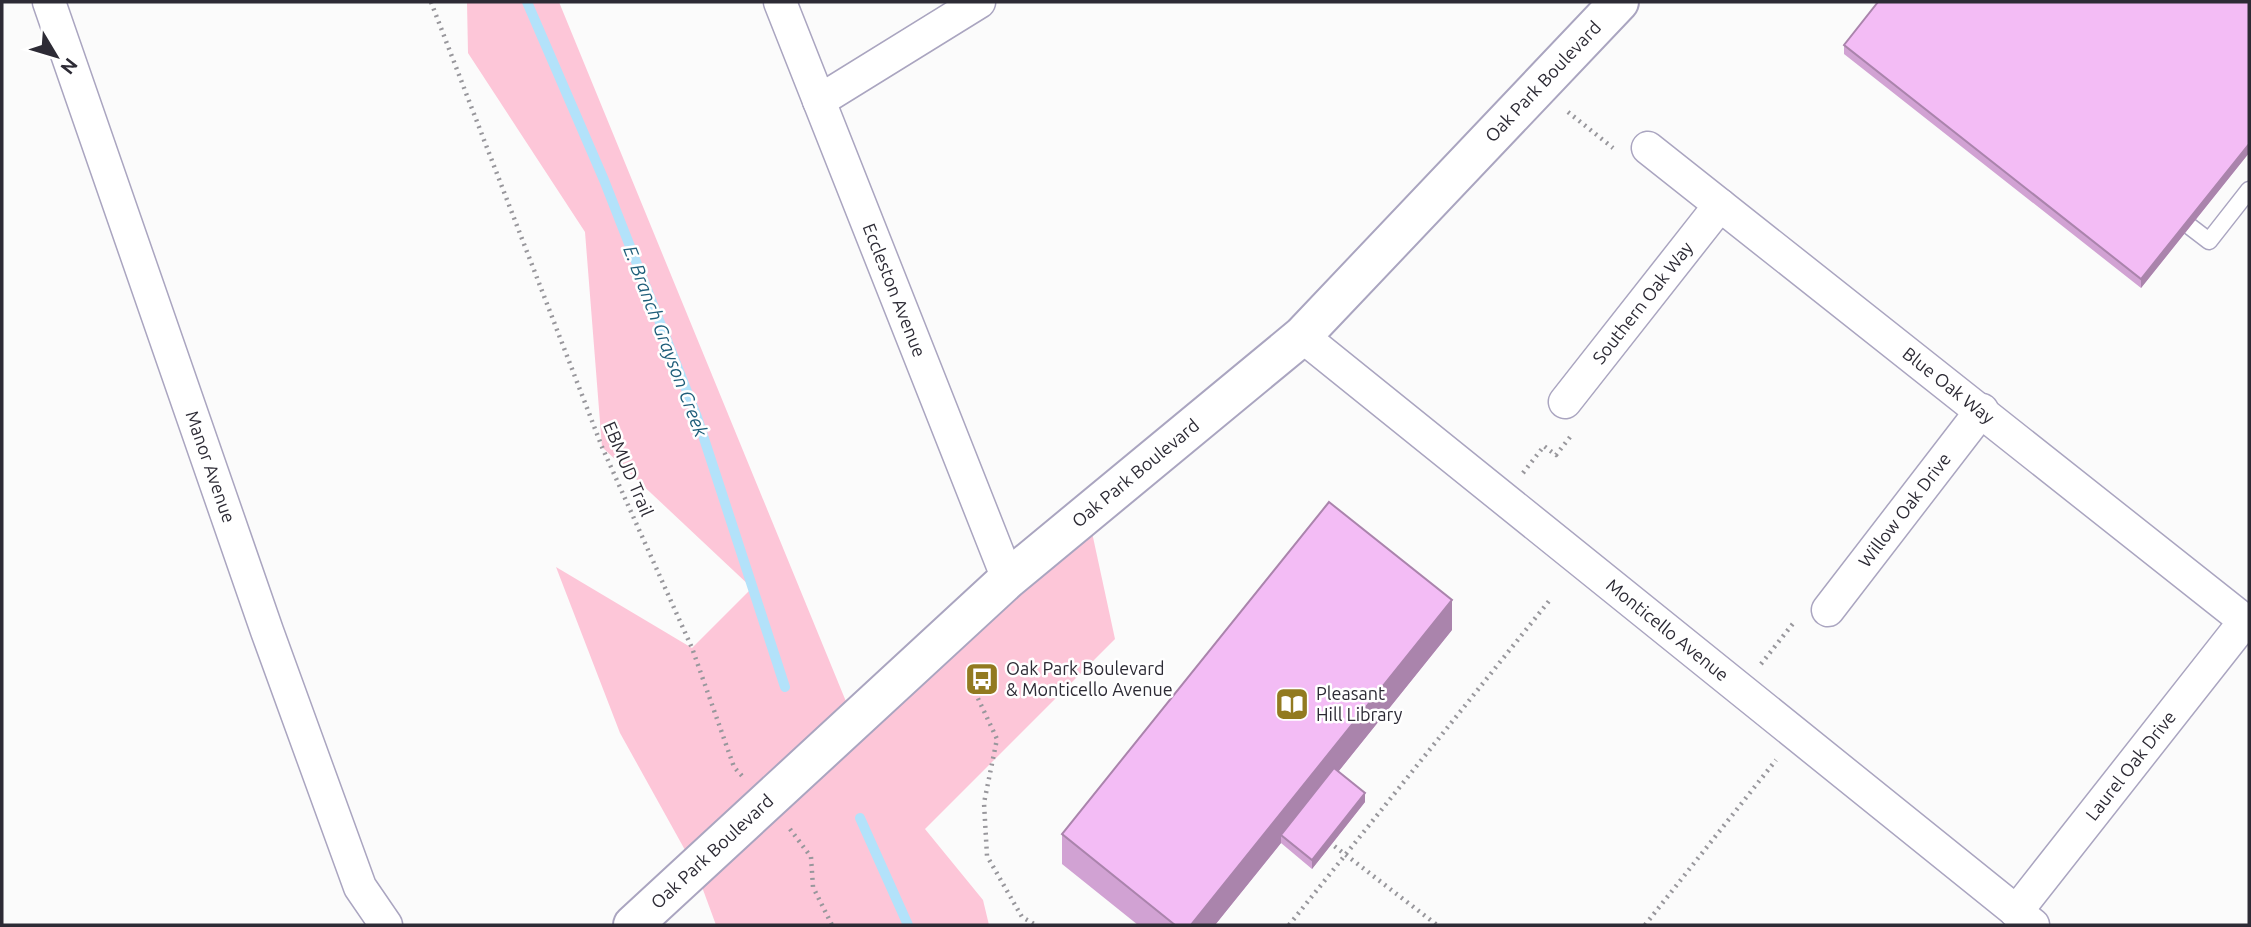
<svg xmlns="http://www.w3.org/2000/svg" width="2251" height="927" font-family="Ubuntu,sans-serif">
<rect width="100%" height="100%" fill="#fbfbfb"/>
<path fill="#fdc6d8" d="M467,2h92l295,719 234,-207 27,125 -190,190 58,71 6,25h-273l-21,-57 -75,-135 -64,-166 136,81 60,-60 -150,-141 -17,-215 -117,-179z"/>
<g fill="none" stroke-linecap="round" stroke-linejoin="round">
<path stroke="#b3e2fa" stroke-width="10" d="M527,2l77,178 93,237 88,270
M860,818l48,107"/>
<g stroke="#aaa5c0" stroke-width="19">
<path id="service" d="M2175,215l34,26 40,-51"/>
</g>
<g stroke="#aaa5c0" stroke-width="35">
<g id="minor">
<path id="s1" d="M49,2l218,629 93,256 26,38"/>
<path id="s2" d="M780,2l228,577"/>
<path d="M819,101l160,-99"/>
<path id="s3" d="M1648,148l601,476"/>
<path id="s4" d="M1302,336l731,589"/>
<path id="s5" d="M1565,402l155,-197"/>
<path id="s6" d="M1828,610l154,-200"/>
<path id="s7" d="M2016,912l229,-291"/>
</g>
</g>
<g stroke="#aaa5c0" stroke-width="42">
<g id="tertiary">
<path id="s8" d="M633,925l375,-346 294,-243 317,-334"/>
</g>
</g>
<path stroke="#98979c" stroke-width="4.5" stroke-dasharray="2 5" stroke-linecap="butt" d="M431,2l171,445 90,201 42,119 8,9
M1568,112l45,36
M1523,473l21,-27 12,9 14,-18
M1761,664l34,-43
M975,692l22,47 -13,64 3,53 35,61 14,8
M790,829l21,28 2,30 19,38
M1329,842l108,83
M1289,925l260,-324
M1645,925l131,-165"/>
<use href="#service" stroke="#fff" stroke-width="16"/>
<use href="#minor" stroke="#fff" stroke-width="32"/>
<use href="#tertiary" stroke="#fff" stroke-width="38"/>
</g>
<path fill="#d1a2d3" d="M2249,2v151l-108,135 -297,-234v-9z
M1452,630l-114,142 27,30 -53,67 -31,-26 -66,82h-77l-76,-61v-30z"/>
<path fill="#aa84ac" d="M2249,144v9l-108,135v-9z
M1452,600v30l-167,208 -4,-3v8l-66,82h-24z
M1365,793v9l-53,67v-9z"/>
<path fill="#f3bcf5" stroke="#aa84ac" stroke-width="2" d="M1878,2h371v142l-108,135 -297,-234z
M1329,502l123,98 -261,325h-16l-113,-91z
M1334,768l31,25 -53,67 -31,-25z"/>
<defs>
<g id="bus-square" transform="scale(1.75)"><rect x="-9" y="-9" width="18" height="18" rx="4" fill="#927a20" stroke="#fff"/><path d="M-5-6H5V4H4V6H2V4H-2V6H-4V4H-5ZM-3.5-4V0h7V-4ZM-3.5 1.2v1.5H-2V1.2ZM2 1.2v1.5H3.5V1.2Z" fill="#fff"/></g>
<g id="library-square" transform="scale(1.75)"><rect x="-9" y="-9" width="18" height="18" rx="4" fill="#927a20" stroke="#fff"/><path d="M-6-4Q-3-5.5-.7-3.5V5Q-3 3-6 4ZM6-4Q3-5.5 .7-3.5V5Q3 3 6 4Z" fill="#fff"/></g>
</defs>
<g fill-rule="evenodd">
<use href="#bus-square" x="982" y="679"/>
<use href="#library-square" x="1292" y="704"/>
</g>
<g text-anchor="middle" stroke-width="5" stroke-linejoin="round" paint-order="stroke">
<g font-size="18" fill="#2d2b35" stroke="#fff">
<text dy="6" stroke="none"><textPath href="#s8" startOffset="1242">Oak Park Boulevard</textPath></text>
<text dy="6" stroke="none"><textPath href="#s2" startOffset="310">Eccleston Avenue</textPath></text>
<text dy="6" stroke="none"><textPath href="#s5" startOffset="126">Southern Oak Way</textPath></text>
<text dy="6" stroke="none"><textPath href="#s3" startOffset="383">Blue Oak Way</textPath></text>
<text dy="6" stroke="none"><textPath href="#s1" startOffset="492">Manor Avenue</textPath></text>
<text transform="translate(628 469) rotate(67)" y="6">EBMUD Trail</text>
<text dy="6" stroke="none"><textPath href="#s8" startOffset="676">Oak Park Boulevard</textPath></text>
<text dy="6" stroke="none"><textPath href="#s6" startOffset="126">Willow Oak Drive</textPath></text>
<text dy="6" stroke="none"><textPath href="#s4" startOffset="469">Monticello Avenue</textPath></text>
<text dy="6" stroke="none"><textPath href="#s7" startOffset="186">Laurel Oak Drive</textPath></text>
<text dy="6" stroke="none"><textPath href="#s8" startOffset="108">Oak Park Boulevard</textPath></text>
</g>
<g font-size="18" fill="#2d2b35" stroke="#fff" text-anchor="start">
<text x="1006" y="675">Oak Park Boulevard<tspan x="1006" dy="21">&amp; Monticello Avenue</tspan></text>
<text x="1316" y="700">Pleasant<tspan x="1316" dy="21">Hill Library</tspan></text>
</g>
<g font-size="19" font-style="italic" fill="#1f5e7a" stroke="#fff">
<text transform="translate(666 341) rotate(69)" y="7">E. Branch Grayson Creek</text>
</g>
</g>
<rect width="2251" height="927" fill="none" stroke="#2d2b35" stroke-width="7"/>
<g transform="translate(56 56) rotate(128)" stroke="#ffffff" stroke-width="5" paint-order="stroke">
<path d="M0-5L12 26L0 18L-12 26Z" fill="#2d2b35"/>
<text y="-10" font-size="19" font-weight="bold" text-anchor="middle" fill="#2d2b35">N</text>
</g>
</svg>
